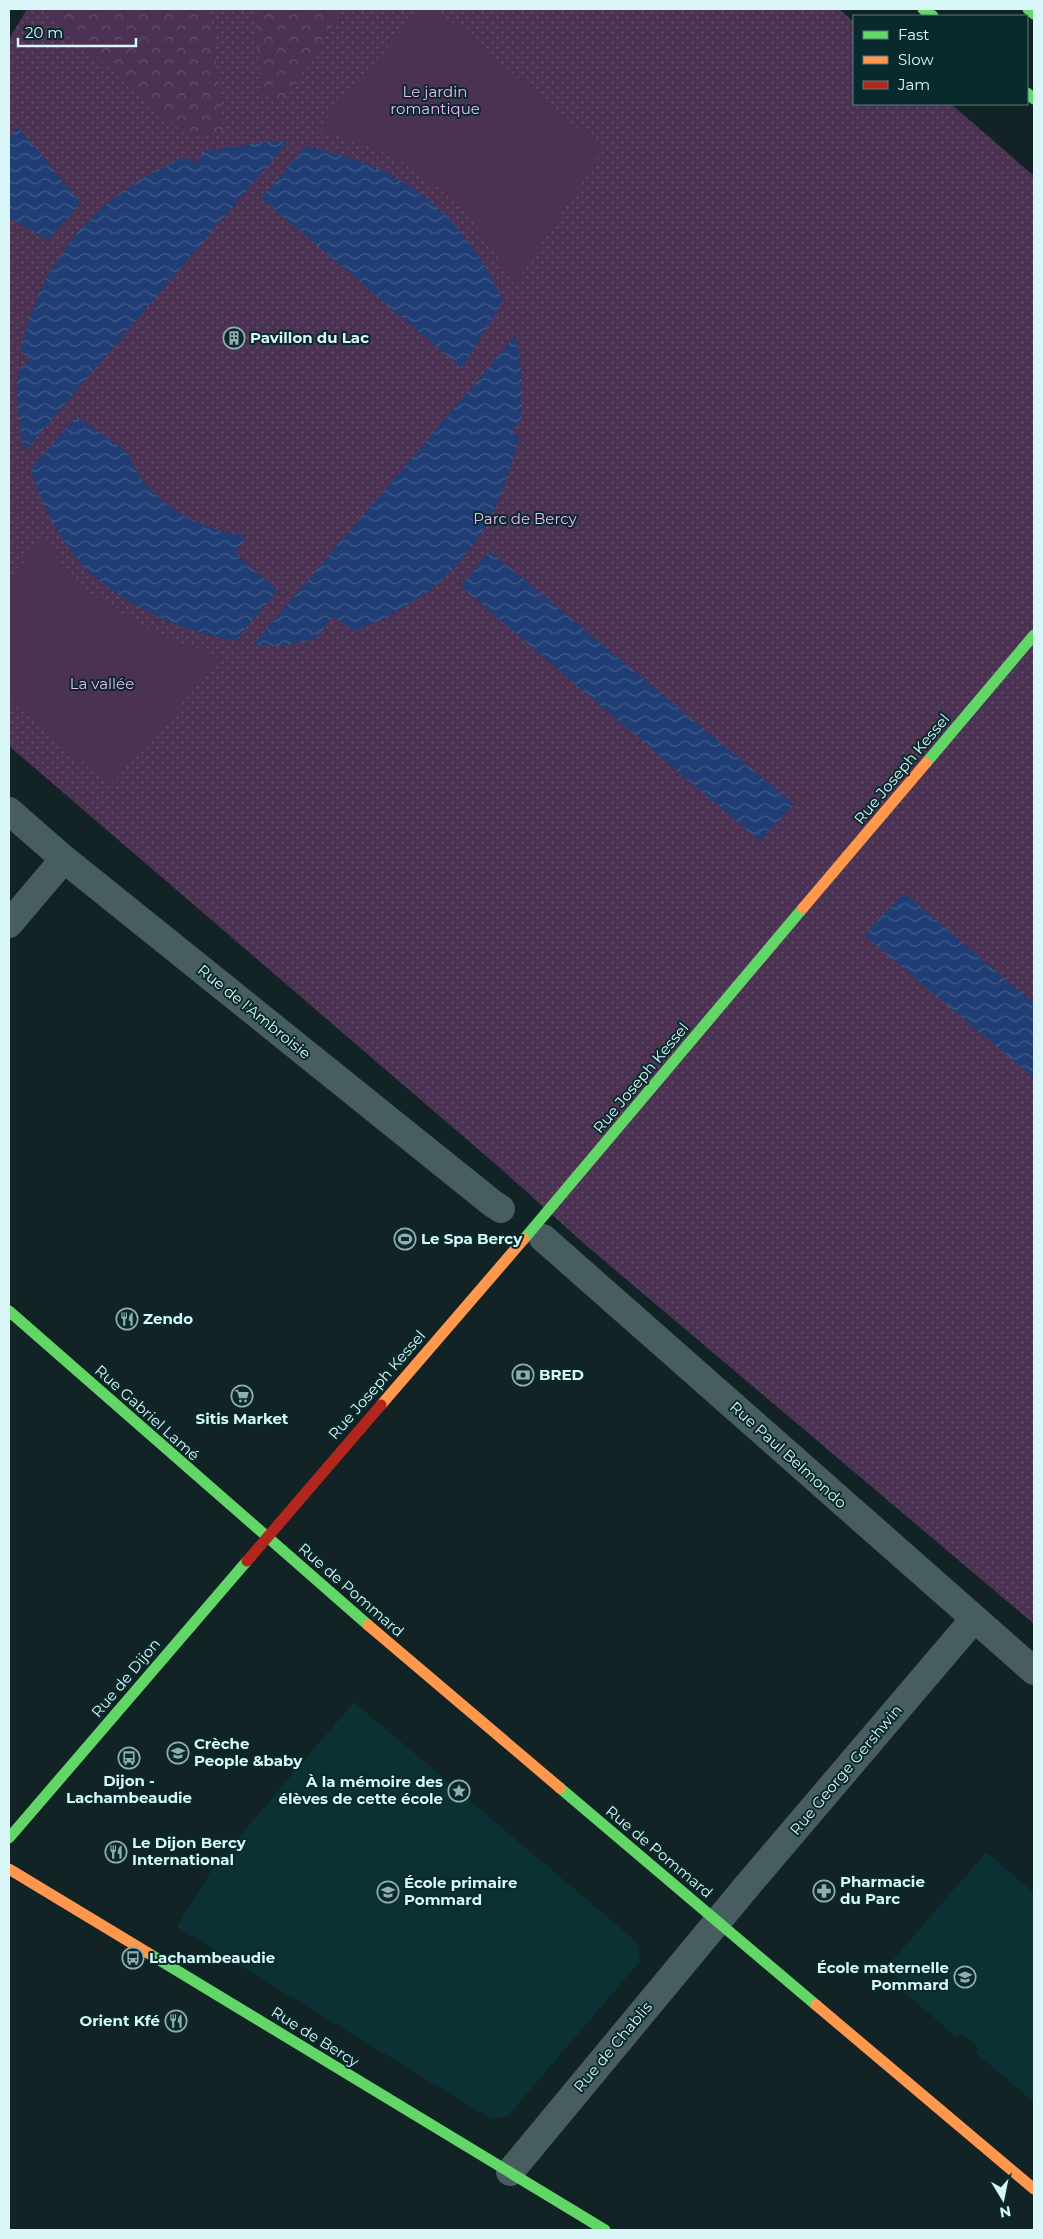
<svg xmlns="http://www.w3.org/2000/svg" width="1043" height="2239" font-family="Montserrat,sans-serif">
<defs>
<pattern id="grass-dots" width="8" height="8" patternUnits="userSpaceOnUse" patternTransform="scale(1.25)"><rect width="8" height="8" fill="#4b3252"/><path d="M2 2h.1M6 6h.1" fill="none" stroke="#64506c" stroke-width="1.8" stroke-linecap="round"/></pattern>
<pattern id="forest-crowns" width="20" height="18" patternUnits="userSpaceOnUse" patternTransform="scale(1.25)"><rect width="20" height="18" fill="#4b3252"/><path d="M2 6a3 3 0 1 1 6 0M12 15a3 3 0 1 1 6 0" fill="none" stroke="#64506c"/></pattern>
<pattern id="water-waves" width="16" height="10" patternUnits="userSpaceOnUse" patternTransform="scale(1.25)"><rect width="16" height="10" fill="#203e75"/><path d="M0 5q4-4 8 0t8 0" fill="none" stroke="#405b89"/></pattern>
</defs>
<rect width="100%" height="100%" fill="#112324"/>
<path fill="#0b3134" d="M354,1702l284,241 2,18 -132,155 -17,3 -314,-192 37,-61z
M986,1852l48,41v209l-59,-50 3,-4 -17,-15 -4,4 -53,-45 3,-5 -21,-19z"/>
<path fill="url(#grass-dots)" d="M27,9h812l15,13v82h97l83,72v1448l-446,-377 -88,-79 -491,-422v-707z"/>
<path fill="url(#forest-crowns)" d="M40,9h170l14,121 -34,8z
M255,9h88l-57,91 -25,-7z"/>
<path fill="#4b3252" d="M421,9h15l167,140 -89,136c-41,-82 -107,-137 -198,-154z
M42,535c10,16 21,31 35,45 32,32 101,65 144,78l-111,128 -101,-86v-114z"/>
<path fill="url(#water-waves)" d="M18,127l63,76 -33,37 -39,-23v-79z
M270,141l18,1 -264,310c-3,-16 -11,-67 -5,-81 1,-4 8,-8 11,-12l-9,-8c17,-91 80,-161 166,-194l8,6 10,-12z
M306,146c96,20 156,65 197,155l-41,67 -201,-170z
M516,335l6,40v43l-11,13 8,6c-24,98 -69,158 -165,194l-21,-15 -17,23 -34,7 -29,-1z
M76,417c12,8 45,28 52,38 5,6 7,14 11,21 27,36 64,54 108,60l-12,18 43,36 -43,51c-49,-9 -99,-30 -138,-62 -29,-23 -57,-74 -66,-110z
M490,551l304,253 -34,37 -300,-255z
M904,893l130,110v75l-170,-143z"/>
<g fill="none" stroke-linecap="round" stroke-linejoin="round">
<path stroke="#485d5f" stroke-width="28" d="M9,811l55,48 428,344 9,6
M9,924l55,-65
M543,1238l491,433
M510,2172l237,-286 227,-267"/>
<path stroke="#63d668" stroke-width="11" d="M923,9l10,7
M1028,9l6,5
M1027,93l7,6
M926,763l108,-128
M524,1239l279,-331
M9,1311l359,314
M560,1788l256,217
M9,1838l238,-277
M148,1953l457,277"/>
<path stroke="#ff974d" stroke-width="11" d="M803,908l123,-145
M381,1405l143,-166
M368,1625l192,163
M9,1869l139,84
M816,2005l218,184"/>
<path stroke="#b3261e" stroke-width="11" d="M247,1561l134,-156"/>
</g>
<defs>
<g id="building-ring" transform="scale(1.125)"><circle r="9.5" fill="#092a2c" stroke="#93adae" stroke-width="1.5"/><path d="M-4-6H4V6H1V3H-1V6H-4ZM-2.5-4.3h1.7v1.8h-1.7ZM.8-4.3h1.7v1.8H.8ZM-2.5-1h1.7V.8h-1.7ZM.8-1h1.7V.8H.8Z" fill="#93adae"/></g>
<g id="stadium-ring" transform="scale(1.125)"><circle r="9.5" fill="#092a2c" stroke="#93adae" stroke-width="1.5"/><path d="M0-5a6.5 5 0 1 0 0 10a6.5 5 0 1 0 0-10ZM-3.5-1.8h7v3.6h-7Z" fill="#93adae"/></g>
<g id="restaurant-ring" transform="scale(1.125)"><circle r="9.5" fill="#092a2c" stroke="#93adae" stroke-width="1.5"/><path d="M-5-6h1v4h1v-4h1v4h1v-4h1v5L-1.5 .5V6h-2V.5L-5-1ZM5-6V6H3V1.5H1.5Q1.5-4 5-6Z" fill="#93adae"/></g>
<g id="bank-ring" transform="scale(1.125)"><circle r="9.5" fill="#092a2c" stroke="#93adae" stroke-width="1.5"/><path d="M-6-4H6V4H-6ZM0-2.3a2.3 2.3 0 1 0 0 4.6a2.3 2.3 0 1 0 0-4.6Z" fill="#93adae"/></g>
<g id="supermarket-ring" transform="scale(1.125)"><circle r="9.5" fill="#092a2c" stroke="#93adae" stroke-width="1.5"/><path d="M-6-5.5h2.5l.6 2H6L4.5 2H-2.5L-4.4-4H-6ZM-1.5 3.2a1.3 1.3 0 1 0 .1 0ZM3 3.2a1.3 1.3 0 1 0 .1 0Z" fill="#93adae"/></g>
<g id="school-ring" transform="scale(1.125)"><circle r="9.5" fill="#092a2c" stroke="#93adae" stroke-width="1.5"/><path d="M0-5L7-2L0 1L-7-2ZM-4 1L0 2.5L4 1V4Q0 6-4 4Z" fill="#93adae"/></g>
<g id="bus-ring" transform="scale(1.125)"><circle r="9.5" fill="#092a2c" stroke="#93adae" stroke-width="1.5"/><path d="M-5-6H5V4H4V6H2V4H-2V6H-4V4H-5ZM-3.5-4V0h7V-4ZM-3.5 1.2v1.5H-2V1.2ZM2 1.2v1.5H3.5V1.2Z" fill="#93adae"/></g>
<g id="sight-ring" transform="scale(1.125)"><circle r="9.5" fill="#092a2c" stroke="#93adae" stroke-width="1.5"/><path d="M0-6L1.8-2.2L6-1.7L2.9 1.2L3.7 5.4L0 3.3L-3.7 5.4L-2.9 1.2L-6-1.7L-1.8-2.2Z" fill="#93adae"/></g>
<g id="pharmacy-ring" transform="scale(1.125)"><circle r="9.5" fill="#092a2c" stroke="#93adae" stroke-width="1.5"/><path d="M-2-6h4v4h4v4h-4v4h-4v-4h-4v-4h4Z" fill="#93adae"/></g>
</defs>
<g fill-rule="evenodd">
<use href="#building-ring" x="234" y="338"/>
<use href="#stadium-ring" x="405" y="1239"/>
<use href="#restaurant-ring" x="127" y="1319"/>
<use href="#bank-ring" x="523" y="1375"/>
<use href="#supermarket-ring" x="242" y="1396"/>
<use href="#school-ring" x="178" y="1753"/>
<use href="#bus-ring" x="129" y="1758"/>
<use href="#sight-ring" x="459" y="1791"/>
<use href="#restaurant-ring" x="116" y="1852"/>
<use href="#pharmacy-ring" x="824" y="1891"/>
<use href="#school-ring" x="388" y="1892"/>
<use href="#bus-ring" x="133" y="1958"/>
<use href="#school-ring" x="965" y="1977"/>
<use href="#restaurant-ring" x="176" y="2021"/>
</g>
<g text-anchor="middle" stroke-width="4" stroke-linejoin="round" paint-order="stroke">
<g font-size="15" fill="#f2b7fa" stroke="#092a2c">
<text x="435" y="97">Le jardin<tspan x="435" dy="17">romantique</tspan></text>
<text x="525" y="524">Parc de Bercy</text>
<text x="102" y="689">La vallée</text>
</g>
<g font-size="15" font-weight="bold" fill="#d9f7f9" stroke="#092a2c" text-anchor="start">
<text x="250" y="343">Pavillon du Lac</text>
<text x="421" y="1244">Le Spa Bercy</text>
<text x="143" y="1324">Zendo</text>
<text x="539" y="1380">BRED</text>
<text x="242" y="1424" text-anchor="middle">Sitis Market</text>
<text x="194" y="1749">Crèche<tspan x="194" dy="17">People &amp;baby</tspan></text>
<text x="129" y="1786" text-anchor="middle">Dijon -<tspan x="129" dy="17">Lachambeaudie</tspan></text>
<text x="443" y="1787" text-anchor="end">À la mémoire des<tspan x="443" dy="17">élèves de cette école</tspan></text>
<text x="132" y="1848">Le Dijon Bercy<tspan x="132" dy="17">International</tspan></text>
<text x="840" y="1887">Pharmacie<tspan x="840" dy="17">du Parc</tspan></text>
<text x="404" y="1888">École primaire<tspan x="404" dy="17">Pommard</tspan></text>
<text x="149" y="1963">Lachambeaudie</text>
<text x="949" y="1973" text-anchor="end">École maternelle<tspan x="949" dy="17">Pommard</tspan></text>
<text x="160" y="2026" text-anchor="end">Orient Kfé</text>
</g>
<g font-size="15" fill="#d9f7f9" stroke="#092a2c">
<text transform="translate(902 769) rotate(-50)" y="5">Rue Joseph Kessel</text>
<text transform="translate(254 1012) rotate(39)" y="5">Rue de l'Ambroisie</text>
<text transform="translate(641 1078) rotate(-50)" y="5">Rue Joseph Kessel</text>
<text transform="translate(377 1385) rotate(-49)" y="5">Rue Joseph Kessel</text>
<text transform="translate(147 1413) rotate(42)" y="5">Rue Gabriel Lamé</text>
<text transform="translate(788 1455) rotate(42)" y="5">Rue Paul Belmondo</text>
<text transform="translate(351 1590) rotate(41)" y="5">Rue de Pommard</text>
<text transform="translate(126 1678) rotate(-50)" y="5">Rue de Dijon</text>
<text transform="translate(846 1770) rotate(-50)" y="5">Rue George Gershwin</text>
<text transform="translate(659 1852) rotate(40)" y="5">Rue de Pommard</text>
<text transform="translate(315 2037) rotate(32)" y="5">Rue de Bercy</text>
<text transform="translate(613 2047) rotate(-50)" y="5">Rue de Chablis</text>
</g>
</g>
<rect width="1043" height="2239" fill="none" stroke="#d9f7f9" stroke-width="20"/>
<rect x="853" y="15" width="175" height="90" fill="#092a2c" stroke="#5c7c7e"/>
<rect x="863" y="31" width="25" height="8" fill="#63d668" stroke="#5c7c7e"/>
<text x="898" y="40" font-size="15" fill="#d9f7f9">Fast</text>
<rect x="863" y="56" width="25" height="8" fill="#ff974d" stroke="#5c7c7e"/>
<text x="898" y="65" font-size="15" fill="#d9f7f9">Slow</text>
<rect x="863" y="81" width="25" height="8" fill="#b3261e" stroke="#5c7c7e"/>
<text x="898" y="90" font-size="15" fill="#d9f7f9">Jam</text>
<g transform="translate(1003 2199) rotate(170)" stroke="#092a2c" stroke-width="4" paint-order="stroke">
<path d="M0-4L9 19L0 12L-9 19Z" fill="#d9f7f9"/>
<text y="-8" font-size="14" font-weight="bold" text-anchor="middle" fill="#d9f7f9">N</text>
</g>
<path d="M18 38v8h118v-8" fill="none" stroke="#d9f7f9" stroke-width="2.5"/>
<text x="25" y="38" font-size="15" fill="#d9f7f9" stroke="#092a2c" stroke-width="4" paint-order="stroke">20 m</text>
</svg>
